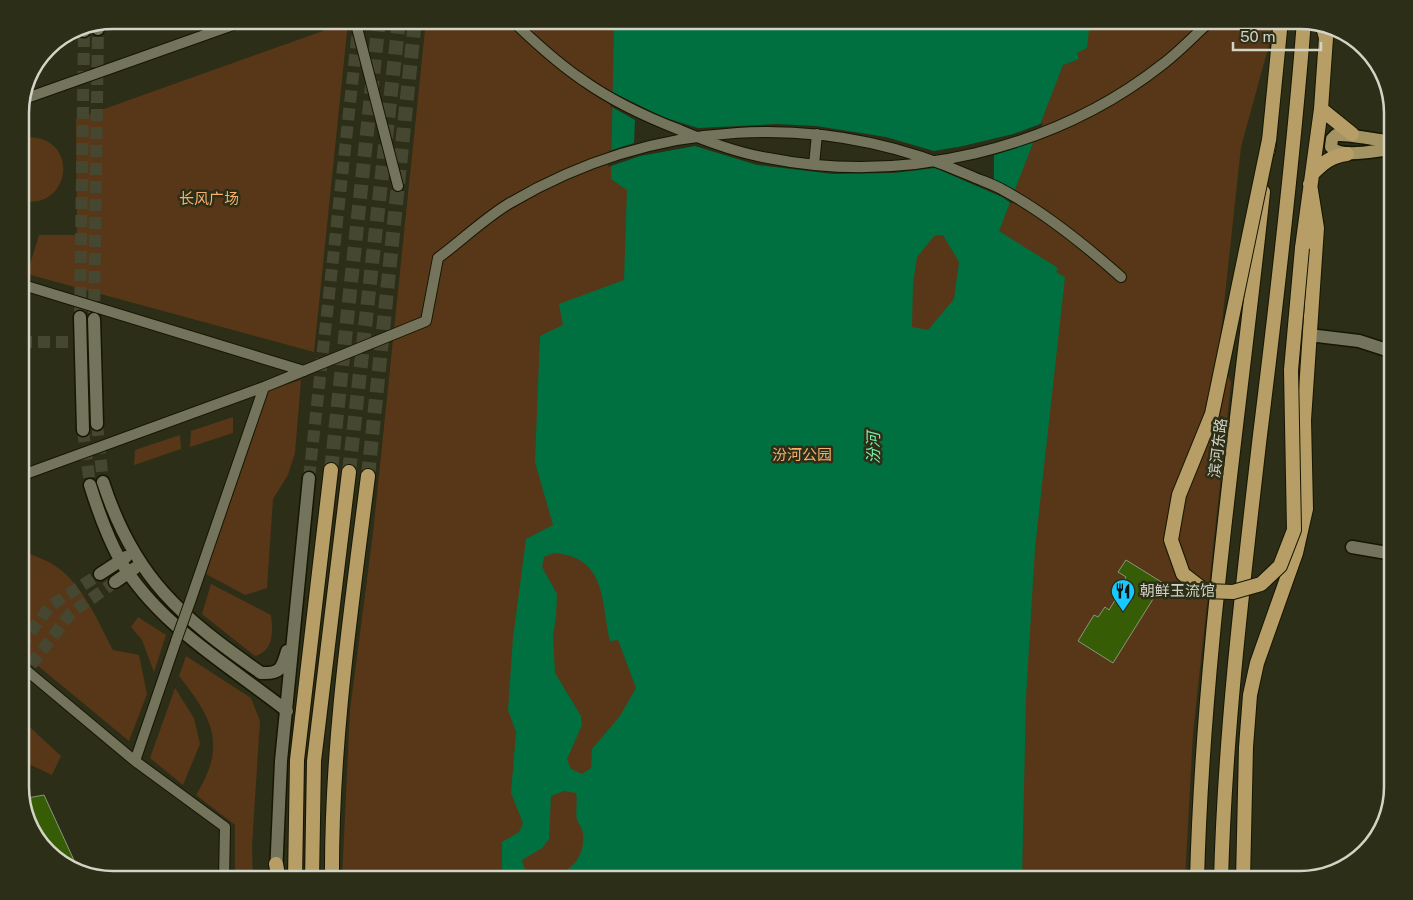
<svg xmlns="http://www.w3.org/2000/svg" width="1413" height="900" font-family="'Public Sans','Noto Sans SC',sans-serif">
<rect width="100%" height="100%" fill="#2d2e17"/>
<path fill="#573717" d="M426,20h846l-2,21 -29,106 -22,204 12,32 -38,350 -8,147h-843l8,-170 23,-177z
M348,22l-34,330 -287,-78 12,-39h38l-1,-116z
M27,137c56,0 42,77 -7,63v-61z
M301,380l-6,73 -7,22 -15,24 -6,89 -22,7 -39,-21 34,-113 27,-70z
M233,417v16l-43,14 1,-16z
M180,435l1,14 -47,16 1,-15z
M20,550c10,4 20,8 29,12 32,17 48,58 64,88l26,5 8,39 -18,47 -109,-90z
M211,584l60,31c2,18 3,35 -16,41l-53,-42z
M138,617l28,18 -12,37 -12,-32 -11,-13z
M186,656l65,42 9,23 -8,125 1,34h-18v-55l-39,-30c31,-50 17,-76 -17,-119z
M175,688l19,30 6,26 -17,41 -33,-27z
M20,718l41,38 -9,19 -32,-15z"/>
<path fill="#017040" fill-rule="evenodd" d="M609,20h481l-3,28 -10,5 2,6 -16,6 -64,166 59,37 -2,4 9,5 -30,271 -9,149 -4,183h-482c24,-3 46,-19 43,-46 0,-5 -4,-10 -6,-14 -2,-9 1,-18 -1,-27l-12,-2 -13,5 -2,43 -7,9 -20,12 5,16 9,4h-34v-38l17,-10 4,-9 -12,-30 5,-61 -8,-22 5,-72 13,-99 27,-14 -18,-63 5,-126 23,-11 -4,-21 65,-24 3,-90 -16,-11 3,-155zM943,235l16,27 -5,37 -26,31 -16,-3 1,-43 4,-27 17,-21zM554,553c53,4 47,49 56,88l8,-1 18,48 -16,28 -28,33 -1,19 -9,6 -11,-5 -4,-10 15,-34 -1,-9 -26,-43 -2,-37 3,-19 1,-23 -15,-27 2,-10z"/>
<path fill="#2d2e17" d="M610,91l53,26 35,11 79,-4 39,2 70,11 48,14 29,-5 50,-12 30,-11 -7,18 -42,14v25l23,12 -5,12 -10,-7 -67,-29 -41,5 -61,1 -76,-9 -62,-19 -55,10 -32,11 1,-16 25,-8 1,-23 -25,-14z"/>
<path fill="#365c05" stroke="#88967e" d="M1126,560l37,23 -50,80 -35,-22 16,-26 4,2 7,-10 4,3 14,-23 -2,-1 5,-9 -8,-5z
M44,795l34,74 -16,-5 -30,-31 -10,-34z"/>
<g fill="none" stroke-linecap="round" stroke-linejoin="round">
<path stroke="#464731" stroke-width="12" stroke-dasharray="12 6" stroke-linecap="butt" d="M80,317l4,-286
M94,319l4,-290
M20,342h53
M97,424l6,58
M83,430l7,55
M309,478l49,-448
M20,647l30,-41 50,-32
M20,679l51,-66 44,-31"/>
<path stroke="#464731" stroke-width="14" stroke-dasharray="14 7" stroke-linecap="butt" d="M331,470l48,-450
M349,472l50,-452
M368,476l47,-456"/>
<g stroke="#161602" stroke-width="12">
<path id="pedestrian" d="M355,20l43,166
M519,27c20,19 41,38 65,54 30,21 62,36 96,49 28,12 58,23 88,28 135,27 286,-8 395,-94 17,-13 32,-29 48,-44
M24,99l223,-79
M814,165l3,-31
M20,284l284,87
M20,476l244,-89 162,-66 12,-63c23,-17 47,-40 72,-55 143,-84 310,-94 461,-27 11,5 22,8 32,14 43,23 82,55 118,87
M191,599l73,-212
M20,665l115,96 90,66 -1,53
M135,761l41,-120"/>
</g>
<g stroke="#161602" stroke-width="15">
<path id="minor" d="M1309,335l50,6 34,11
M1352,547l41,7"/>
</g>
<g stroke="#161602" stroke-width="15">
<path id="tertiary" d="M98,29v-6
M84,31v-5
M80,317l3,113
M94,319l3,105
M103,482c31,96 78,135 158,191 19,1 21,-4 26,-22
M90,485c8,26 17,51 30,75 39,66 109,105 167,151
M100,574l26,-17
M115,582l20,-14
M276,874l5,-113 28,-283"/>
</g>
<g stroke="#161602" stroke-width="15">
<path id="primary" d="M1393,141c-20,0 -37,-7 -57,-6l-4,4 -1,8c10,12 46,3 62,2"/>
</g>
<g stroke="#161602" stroke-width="16">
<path id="trunk" d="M1323,27l3,11 -5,71 31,25
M1268,151l13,-131
M1312,174c11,-11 19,-18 35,-20
M1302,248l19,-139
M276,864l3,16
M295,880l2,-120 34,-290
M312,880l2,-119 35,-289
M332,880c-1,-135 19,-270 36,-404
M1197,880c6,-230 42,-459 66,-688
M1221,880c4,-149 22,-297 39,-445 17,-137 33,-275 44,-414
M1243,880l3,-133 4,-52 7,-32 39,-110 10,-44 -2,-89 13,-192 -7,-44"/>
</g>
<use href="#pedestrian" stroke="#73745b" stroke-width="10"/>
<use href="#minor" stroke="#73745b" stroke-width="12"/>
<use href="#tertiary" stroke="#73745b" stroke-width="12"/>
<use href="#primary" stroke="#a59463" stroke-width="12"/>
<use href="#trunk" stroke="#b69e66" stroke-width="14"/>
<g stroke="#161602" stroke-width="12" stroke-linecap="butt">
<path id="pedestrian-bridge" d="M176,641l15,-42"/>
</g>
<g stroke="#161602" stroke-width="16" stroke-linecap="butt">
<path id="trunk-bridge" d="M1269,140l-57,274 -33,81 -8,45 12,34 22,17 28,1 28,-8 19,-18 14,-36 -3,-160 11,-122"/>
</g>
<use href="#pedestrian-bridge" stroke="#73745b" stroke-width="10"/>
<use href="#trunk-bridge" stroke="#b69e66" stroke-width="14"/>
</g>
<defs>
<g id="restaurant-pin" transform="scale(1.25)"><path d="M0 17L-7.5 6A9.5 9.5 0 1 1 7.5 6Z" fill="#18cafc" stroke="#2d2e17"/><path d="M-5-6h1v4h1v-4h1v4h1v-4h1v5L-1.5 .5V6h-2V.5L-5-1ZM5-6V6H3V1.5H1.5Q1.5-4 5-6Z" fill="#111"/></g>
</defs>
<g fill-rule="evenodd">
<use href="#restaurant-pin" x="1123" y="591"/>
</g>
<g text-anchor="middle" stroke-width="5" stroke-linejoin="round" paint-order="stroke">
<g font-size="15" fill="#f7b06d" stroke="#2d2e17">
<text x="209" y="204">长风广场</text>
<text x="802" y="460">汾河公园</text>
</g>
<g font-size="15" fill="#d3d4c6" stroke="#2d2e17">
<text transform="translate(1218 448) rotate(-83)" y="5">滨河东路</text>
</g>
<g font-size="15" fill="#d3d4c6" stroke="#2d2e17" text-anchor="start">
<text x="1140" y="596">朝鲜玉流馆</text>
</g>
<g font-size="16" font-style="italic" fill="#79efa9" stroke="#2d2e17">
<text transform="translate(873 448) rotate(-90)" y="6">汾河</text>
</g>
</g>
<path d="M0 0H1413V900H0ZM113 29H1300A84 84 0 0 1 1384 113V787A84 84 0 0 1 1300 871H113A84 84 0 0 1 29 787V113A84 84 0 0 1 113 29Z" fill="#2d2e17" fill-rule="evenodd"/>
<path fill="none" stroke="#d3d4c6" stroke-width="2.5" d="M113 29H1300A84 84 0 0 1 1384 113V787A84 84 0 0 1 1300 871H113A84 84 0 0 1 29 787V113A84 84 0 0 1 113 29Z"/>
<path d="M1233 42v8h88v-8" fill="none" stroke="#d3d4c6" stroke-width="2.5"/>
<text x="1240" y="42" font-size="15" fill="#d3d4c6" stroke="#2d2e17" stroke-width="4" paint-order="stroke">50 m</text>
</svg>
